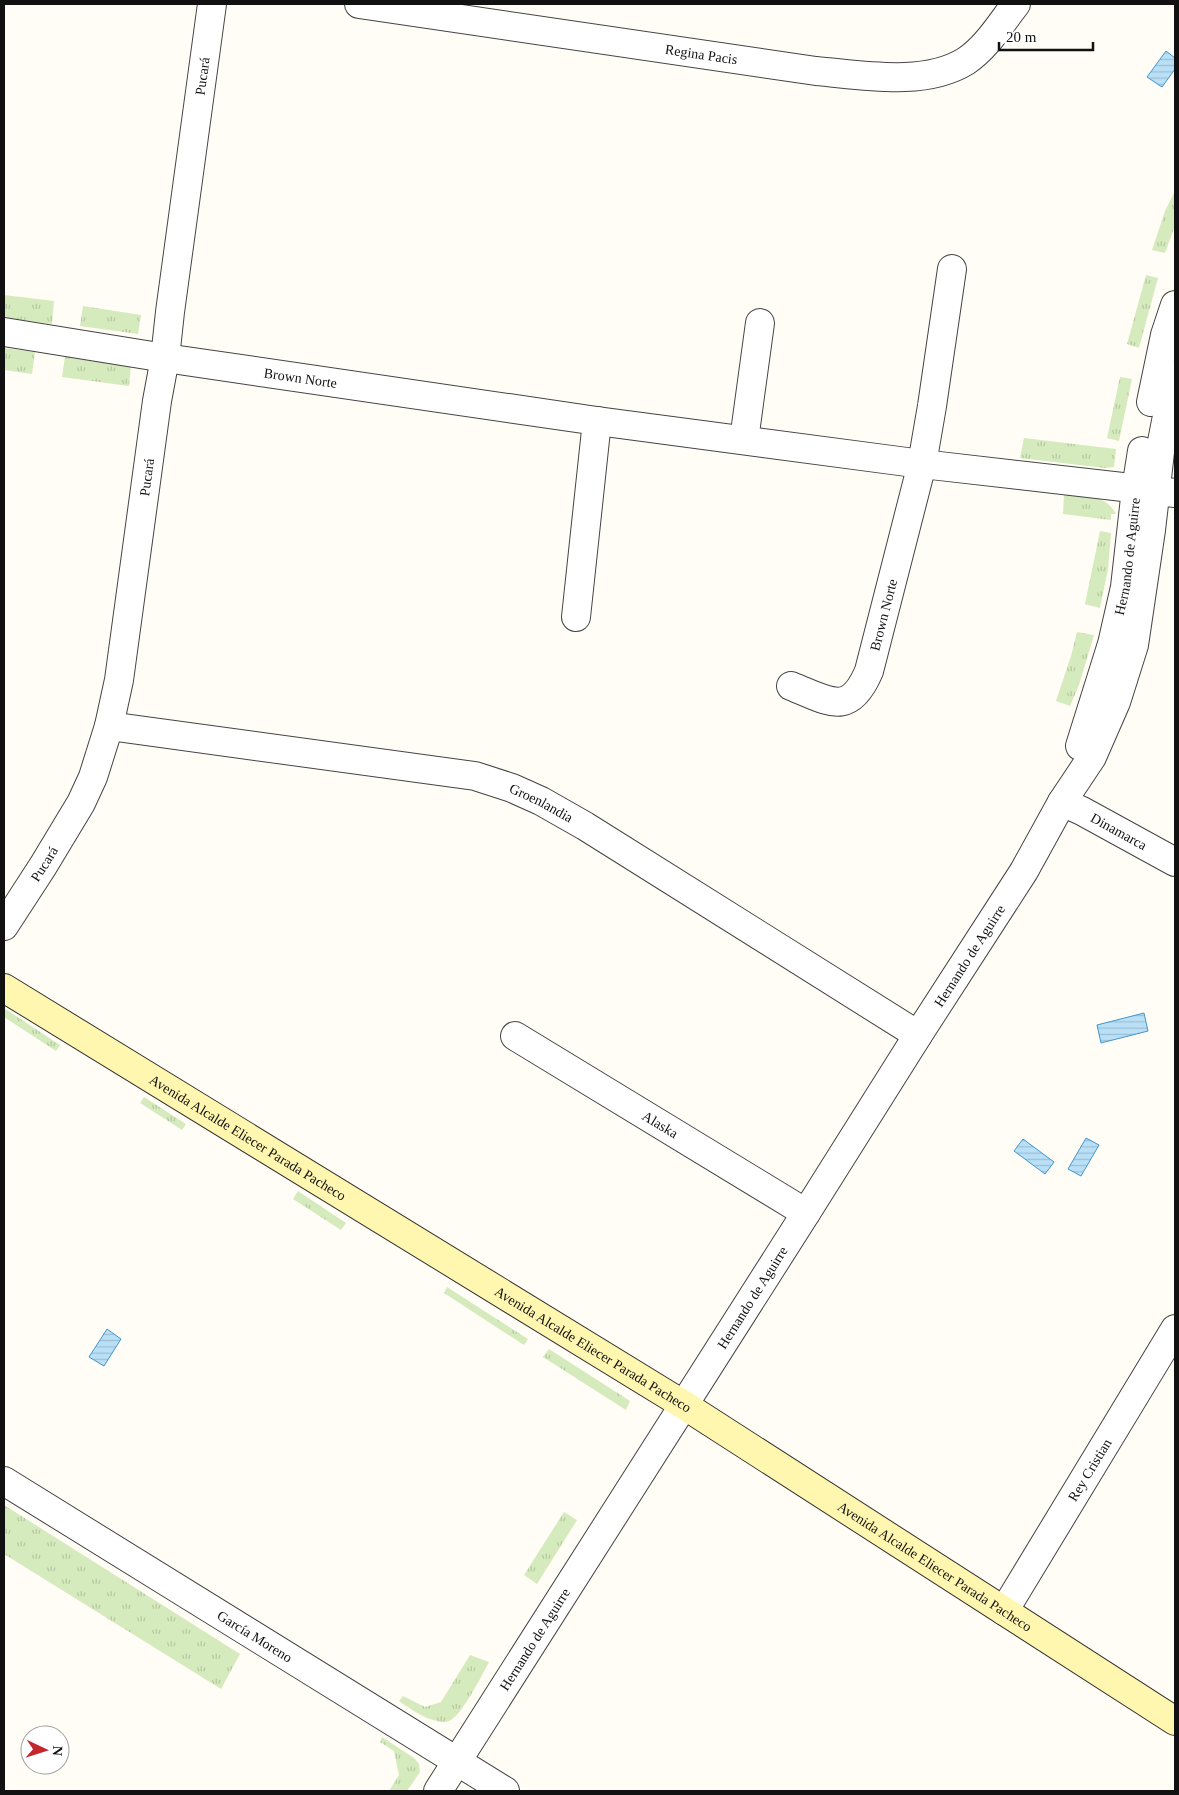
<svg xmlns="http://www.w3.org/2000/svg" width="1179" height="1795" font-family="'Times New Roman',serif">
<defs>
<pattern id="grass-tufts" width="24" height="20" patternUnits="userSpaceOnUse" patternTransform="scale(1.25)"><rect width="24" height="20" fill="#d5ebbd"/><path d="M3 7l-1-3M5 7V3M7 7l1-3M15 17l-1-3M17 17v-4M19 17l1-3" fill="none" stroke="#b6c8a1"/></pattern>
<pattern id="water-rules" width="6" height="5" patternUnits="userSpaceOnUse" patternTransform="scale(1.25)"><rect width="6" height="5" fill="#b9e0f7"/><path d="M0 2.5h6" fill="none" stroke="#9ebfd3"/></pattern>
</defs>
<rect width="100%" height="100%" fill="#fffdf5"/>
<path fill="url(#grass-tufts)" d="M1175,191v35l-10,27 -13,-3 13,-39z
M1146,275l12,3 -19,70 -12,-4z
M4,295l50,6 -2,23 -48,-6z
M83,306l58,9 -3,19 -58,-8z
M4,348l31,4 -3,22 -28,-4z
M65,356l66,9 -2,21 -67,-9z
M1120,377l12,2 -13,62 -12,-3z
M1024,438l92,11 -2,18 -9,1 -85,-10z
M1064,494c19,2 42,0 52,20h-5v6l-48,-6z
M1100,531l11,2 -3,36 -8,39 -15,-4z
M1077,632l17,3 -15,50 -9,21 -14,-5 15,-45z
M4,1008l56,37 -4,6 -52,-34z
M144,1097l42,27 -4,6 -42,-27z
M298,1191l48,32 -5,7 -48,-31z
M447,1287l81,52 -4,6 -80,-52z
M549,1349l81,52 -4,9 -83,-53z
M4,1505l236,149 -19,35 -217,-135z
M564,1512l13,8 -40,64 -13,-9z
M470,1655l19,7c-7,13 -28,55 -40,59 -14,5 -39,-12 -50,-20l4,-5 22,11 16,-5z
M382,1737l32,21 5,6 1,8 -13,19h-18l10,-16 -5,-24 -14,-9z"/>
<path fill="url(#water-rules)" stroke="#3f96cf" d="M1166,51l9,7v11l-13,18 -15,-10z
M1144,1013l4,18 -47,12 -4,-18z
M1086,1138l13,7 -18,31 -13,-7z
M1023,1139l31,23 -9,12 -31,-23z
M107,1329l14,10 -17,27 -15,-9z"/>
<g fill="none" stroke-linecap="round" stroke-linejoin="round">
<g stroke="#444" stroke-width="30">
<g id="minor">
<path id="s1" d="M359,4l457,67c47,4 108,16 150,-10 21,-14 35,-38 50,-57"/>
<path id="s2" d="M4,332l161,26 432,63 325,43 253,29"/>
<path d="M744,440l16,-117"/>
<path d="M576,617l21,-196"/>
<path id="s3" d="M791,686c38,15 58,32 78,-15l53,-207 10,-58 20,-137"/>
<path id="s4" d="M109,726l366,50 37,12 29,13 44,25 333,209"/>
<path id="s5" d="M1062,802l20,9 93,51"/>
<path id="s6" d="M4,926l39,-60 38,-63 12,-26 16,-51 10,-46 38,-279 8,-43 5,-46 42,-308"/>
<path id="s7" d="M515,1036l291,177"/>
<path id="s8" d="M4,1481l501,310"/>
<path id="s9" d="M1004,1611l171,-282"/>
</g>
</g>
<g stroke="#444" stroke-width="30">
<g id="tertiary">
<path d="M1151,402l14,-67 10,-30"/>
<path id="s10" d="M1080,746l32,-102 13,-57 11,-98 6,-38"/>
<path id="s11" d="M438,1791l368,-578 112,-178 106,-164 38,-69 30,-45 24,-55 18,-57 17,-115 9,-78 15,-77"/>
</g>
</g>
<g stroke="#333" stroke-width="30">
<g id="secondary">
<path id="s12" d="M4,988l680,417 491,316"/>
</g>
</g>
<use href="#minor" stroke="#fff" stroke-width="28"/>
<use href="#tertiary" stroke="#fff" stroke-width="28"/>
<use href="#secondary" stroke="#fff6b0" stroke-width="28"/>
</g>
<g text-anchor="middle" stroke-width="5" stroke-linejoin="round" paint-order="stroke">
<g font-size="14" fill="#111" stroke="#fff">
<text dy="5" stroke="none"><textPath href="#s1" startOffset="346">Regina Pacis</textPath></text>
<text dy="5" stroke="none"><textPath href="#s6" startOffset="884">Pucará</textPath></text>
<text dy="5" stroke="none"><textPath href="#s2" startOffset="300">Brown Norte</textPath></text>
<text dy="5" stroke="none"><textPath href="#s6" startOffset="479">Pucará</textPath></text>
<text dy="5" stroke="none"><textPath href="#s10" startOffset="196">Hernando de Aguirre</textPath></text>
<text dy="5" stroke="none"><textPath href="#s3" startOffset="154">Brown Norte</textPath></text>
<text dy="5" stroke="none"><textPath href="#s4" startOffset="441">Groenlandia</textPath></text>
<text dy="5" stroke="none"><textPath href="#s5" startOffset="64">Dinamarca</textPath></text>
<text dy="5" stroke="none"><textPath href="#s6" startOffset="74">Pucará</textPath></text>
<text dy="5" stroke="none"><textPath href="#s11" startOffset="990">Hernando de Aguirre</textPath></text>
<text dy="5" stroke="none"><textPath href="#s7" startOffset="170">Alaska</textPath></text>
<text dy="5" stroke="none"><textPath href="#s12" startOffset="286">Avenida Alcalde Eliecer Parada Pacheco</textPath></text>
<text dy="5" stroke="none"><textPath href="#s11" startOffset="585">Hernando de Aguirre</textPath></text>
<text dy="5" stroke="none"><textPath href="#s12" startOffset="691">Avenida Alcalde Eliecer Parada Pacheco</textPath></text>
<text dy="5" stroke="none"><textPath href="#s9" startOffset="165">Rey Cristian</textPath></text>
<text dy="5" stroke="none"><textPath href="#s12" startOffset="1096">Avenida Alcalde Eliecer Parada Pacheco</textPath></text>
<text dy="5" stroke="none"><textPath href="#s8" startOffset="295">García Moreno</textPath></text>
<text dy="5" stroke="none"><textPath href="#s11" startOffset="180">Hernando de Aguirre</textPath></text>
</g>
</g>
<rect width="1179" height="1795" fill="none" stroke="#111111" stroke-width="10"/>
<g transform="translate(45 1750) rotate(94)"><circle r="24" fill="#ffffff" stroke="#a0a0a0"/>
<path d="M0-4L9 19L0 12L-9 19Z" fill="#c4262e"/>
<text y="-8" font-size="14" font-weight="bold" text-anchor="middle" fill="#111111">N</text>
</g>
<path d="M999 42v8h94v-8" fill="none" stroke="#111111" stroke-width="2.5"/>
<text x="1006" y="42" font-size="15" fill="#111111" stroke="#ffffff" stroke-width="4" paint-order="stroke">20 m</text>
</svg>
